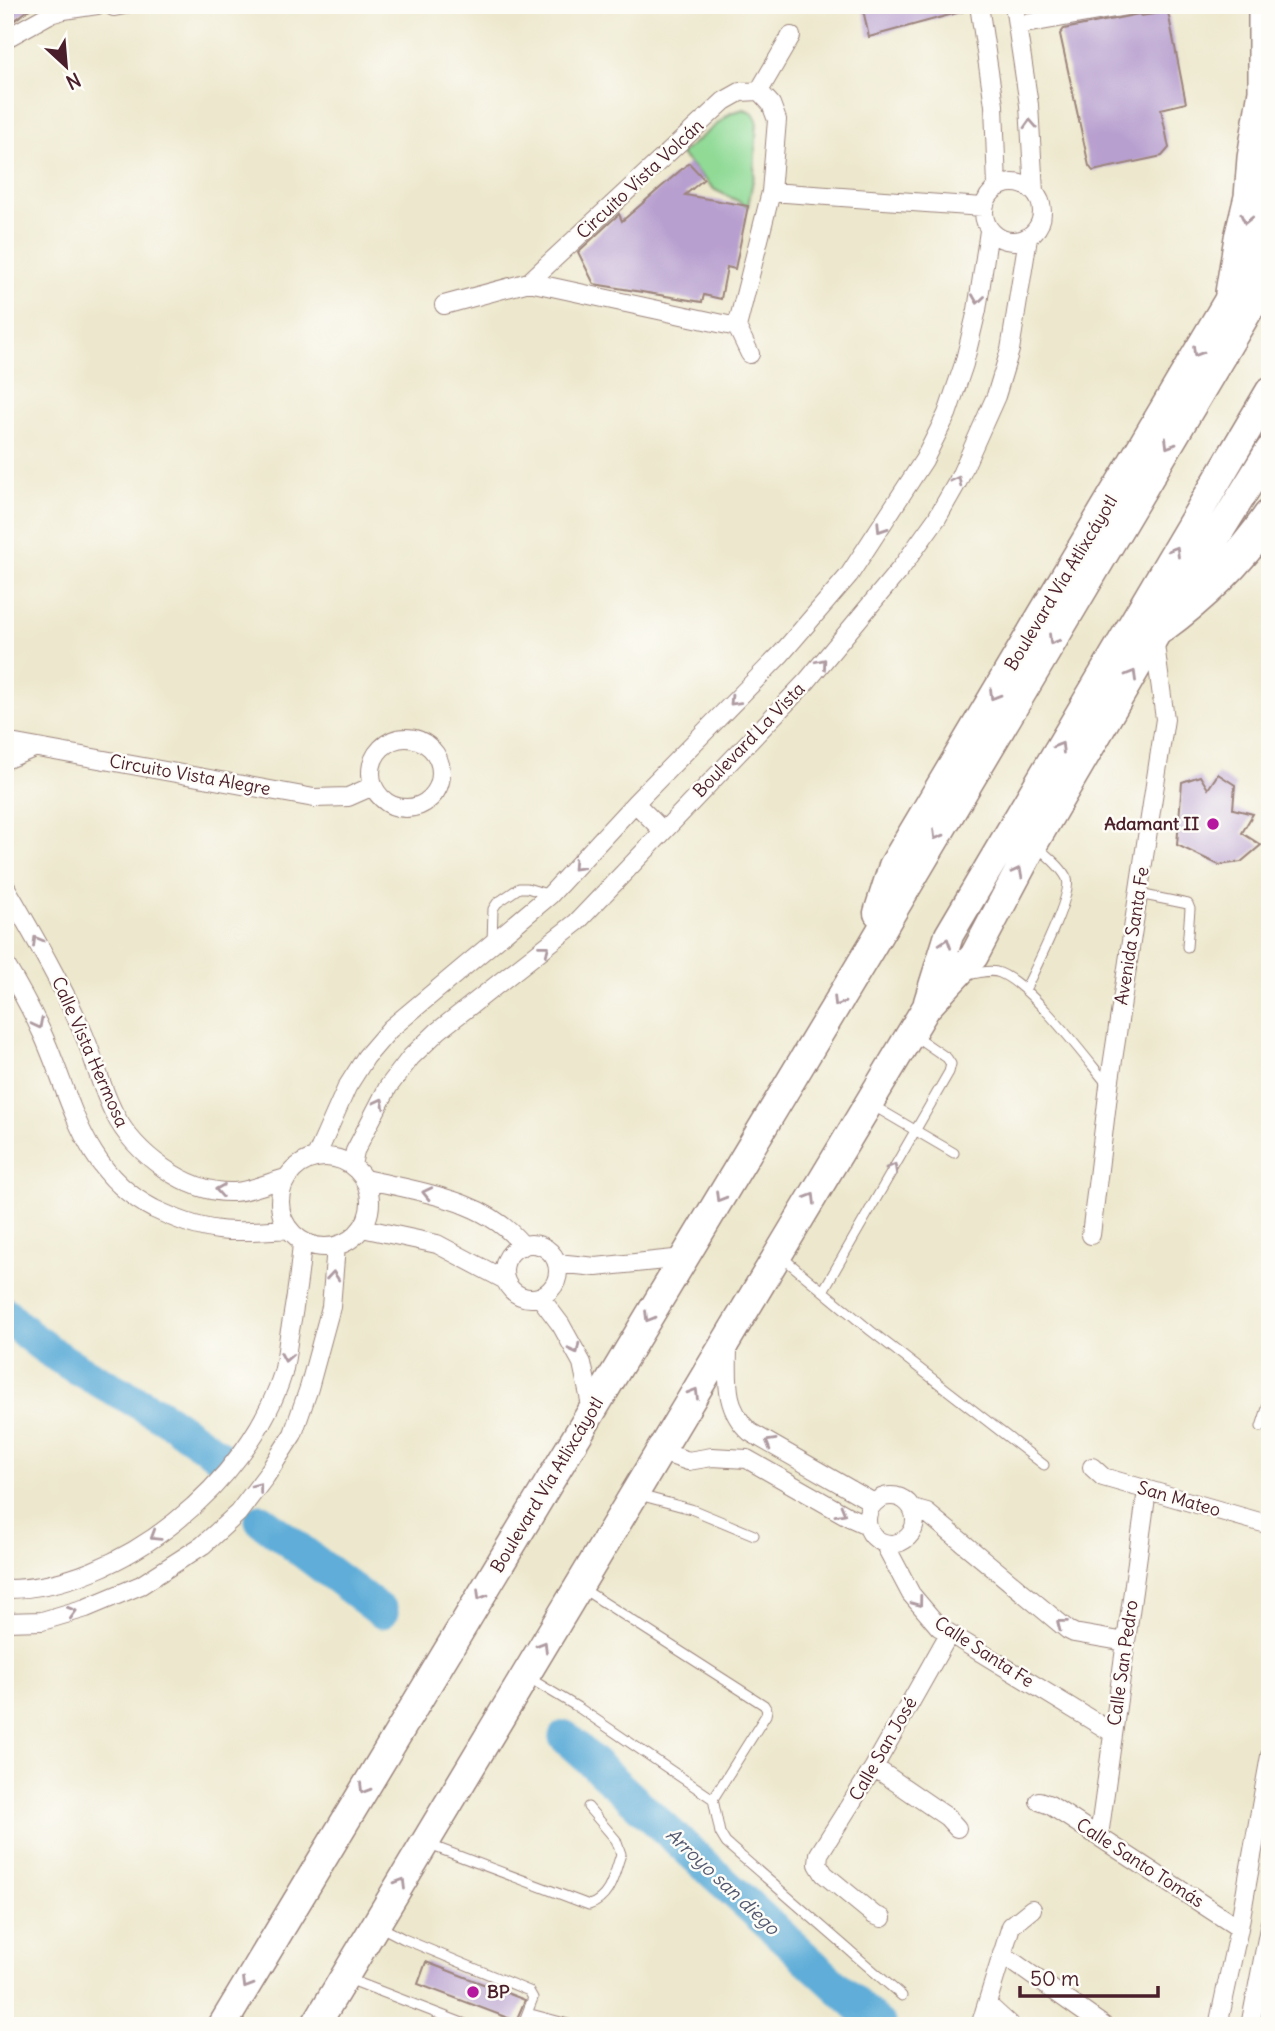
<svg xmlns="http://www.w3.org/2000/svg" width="1275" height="2031" font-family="Delius,sans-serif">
<rect width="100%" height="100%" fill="#fdfcf7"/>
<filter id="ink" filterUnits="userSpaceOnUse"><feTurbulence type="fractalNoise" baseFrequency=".0143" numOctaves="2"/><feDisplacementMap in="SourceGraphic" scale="14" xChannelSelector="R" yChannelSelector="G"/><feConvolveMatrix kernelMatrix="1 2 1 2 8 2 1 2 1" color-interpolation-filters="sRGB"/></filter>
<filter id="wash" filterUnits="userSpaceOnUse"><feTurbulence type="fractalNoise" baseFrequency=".00686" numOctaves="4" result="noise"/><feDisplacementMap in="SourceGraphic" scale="28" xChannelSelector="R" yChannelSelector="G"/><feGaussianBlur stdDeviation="1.57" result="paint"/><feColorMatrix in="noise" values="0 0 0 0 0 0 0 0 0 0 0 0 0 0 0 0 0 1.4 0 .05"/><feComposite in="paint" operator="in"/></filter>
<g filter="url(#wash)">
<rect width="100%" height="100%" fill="#ede8cd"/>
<path fill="#90da96" stroke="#6d7c60" stroke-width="2" d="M744,109l9,4 4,7 -3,55 -6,31 -33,-16 -35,-36 51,-41z"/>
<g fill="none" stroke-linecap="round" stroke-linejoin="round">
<path stroke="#5fadd8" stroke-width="33" d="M5,1313c44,48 108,73 163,107 16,11 32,23 49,34
M261,1520l121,92
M565,1737l315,289"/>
</g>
<g id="blocks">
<path fill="#b79fcf" d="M5,5h30l-20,15 -10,-10z
M862,5h106v5l-99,27z
M1168,12l18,91 -25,6 8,39 -7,8 -69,15 -4,-5 -29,-132 4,-5 75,-15 2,2z
M689,163l15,16 -19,16 63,11 -13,63 -8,-2 -6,32 -17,-4 -2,7 -108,-18 -16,-32 41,-38 3,7z
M1218,774l17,11 -2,24 20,5 -11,19 19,12 -20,17 -22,3 -42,-20 5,-63 18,-6 8,13z
M426,1962l99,38 -9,21 -98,-37z"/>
</g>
</g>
<g filter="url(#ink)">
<use href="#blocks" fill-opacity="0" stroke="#9c847c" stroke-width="2"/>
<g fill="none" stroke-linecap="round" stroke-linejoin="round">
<g stroke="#9c847c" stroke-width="11">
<path id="lane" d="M1139,894l49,10 2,5 -3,38
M492,943l1,-34 4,-6 22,-15h8l23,7
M968,975c10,-2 22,-6 32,-2 32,13 84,83 108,112
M1025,990c9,-19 48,-95 42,-111 -5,-12 -20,-23 -29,-32
M872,1105l82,48
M782,1257l89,74 173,134
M823,1291l126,-219 2,-8 -4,-6 -32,-22
M1261,1427l9,-28
M639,1495l52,14 63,26
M529,1678l50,30 134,91 53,-84 1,-5 -3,-5 -181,-116
M713,1799l7,34 6,10 176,153
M427,1844l162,61c22,-7 25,-31 32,-51l-5,-14 -28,-33
M379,1926l25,13 125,52 4,7 -11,28
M346,1978l124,48
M1255,2000l15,12
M527,2013l49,13"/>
</g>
<g stroke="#9c847c" stroke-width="20">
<path id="street" d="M110,5l4,2 10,-2
M979,5l15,100 3,82
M1014,5l15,100 5,87
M1019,25l113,-20
M5,39l45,-25 14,-4 33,-5
M759,91l32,-55
M984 212a29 29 0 1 1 58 0a29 29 0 1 1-58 0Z
M771,192l212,15
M529,282l195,-181 16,-9 19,-1 12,13 6,16 -6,72 -34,135 13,27
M444,305l85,-23 208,45
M371 773a35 35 0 1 1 70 0a35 35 0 1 1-70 0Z
M5,742l309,56 34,-1 25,-11
M5,760l29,-12
M635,803l28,28
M5,886c27,47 54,93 76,142 13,28 19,58 33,85 20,40 73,81 120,79 17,-1 36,-10 52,-14
M5,964c14,23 27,47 38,71 30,67 39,137 111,174 22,10 41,18 65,21 23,3 47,0 70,-1
M280 1202a45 45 0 1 1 90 0a45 45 0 1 1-90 0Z
M316,1157l31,-70 19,-30 24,-28 160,-134 85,-92 146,-149 68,-79 75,-115 23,-46 17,-50 13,-54 12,-79
M352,1165l3,-14 33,-64 23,-30 27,-26 139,-109 230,-241 94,-113 36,-50 21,-37 38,-85 14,-46 18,-112
M365,1179c54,13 122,20 158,67
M362,1228l75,16 68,36
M1091,1235l18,-149 56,-367 -11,-82
M504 1271a27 27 0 1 1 54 0a27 27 0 1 1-54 0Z
M557,1263l39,4 88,-9
M540,1297l21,28 21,38 10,47
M728,1344c0,33 -5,64 22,88l124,71
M659,1451l29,10 24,-4 35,2 102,58 18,8
M1092,1467l11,10 167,48
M867 1520a24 24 0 1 1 48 0a24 24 0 1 1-48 0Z
M913,1509l14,4 141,117 6,3 52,9
M884,1543l27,51 28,33 174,106
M5,1589c116,1 245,-108 278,-216 3,-12 4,-25 6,-37 6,-32 11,-63 13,-95
M5,1622l37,-1 44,-13 55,-23 62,-40 35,-32 28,-37 27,-42 16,-46 22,-81 5,-61
M874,1767l73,50 10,11
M1039,1801l11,4 189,123
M1099,1836l48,-346
M882,1918l-8,-3 -50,-41 -6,-10 1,-10 55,-87 75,-133
M1002,1954l102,72
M987,2004l24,22
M980,2026l31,-100 21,-17
M1218,2026l21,-98 31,-172
M1250,2026l20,-103"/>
</g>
<g stroke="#9c847c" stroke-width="31">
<path id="primary" d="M878,913l15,-47 377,-636
M928,1002l21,-67 321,-544
M222,2026l651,-1082 397,-670
M315,2026l611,-1018 48,-52 60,-113 126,-216 110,-177"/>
</g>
<g stroke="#9c847c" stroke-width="36">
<path id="highway" d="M1232,293l9,-55 10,-41 3,-39 11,-67v-86
M1160,627c43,-31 80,-67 110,-111"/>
</g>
<use href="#lane" stroke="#fff" stroke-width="9"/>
<use href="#street" stroke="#fff" stroke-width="18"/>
<use href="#primary" stroke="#fff" stroke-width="28"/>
<use href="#highway" stroke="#fff" stroke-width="33"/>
</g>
<defs><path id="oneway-chevron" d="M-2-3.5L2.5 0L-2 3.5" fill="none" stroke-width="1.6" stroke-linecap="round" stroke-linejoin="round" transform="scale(1.75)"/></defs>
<g stroke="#ae9aa0">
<use href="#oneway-chevron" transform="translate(1030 124) rotate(-93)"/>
<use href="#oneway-chevron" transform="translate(1246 219) rotate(103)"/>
<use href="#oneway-chevron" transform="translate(978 299) rotate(98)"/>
<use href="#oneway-chevron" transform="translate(1197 352) rotate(121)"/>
<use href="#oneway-chevron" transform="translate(1169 444) rotate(121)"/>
<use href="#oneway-chevron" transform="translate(957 481) rotate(-63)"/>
<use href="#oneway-chevron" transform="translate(881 528) rotate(123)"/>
<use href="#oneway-chevron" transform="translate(1175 551) rotate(-59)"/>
<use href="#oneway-chevron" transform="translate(1053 640) rotate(121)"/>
<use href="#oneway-chevron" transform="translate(822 663) rotate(-50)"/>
<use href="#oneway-chevron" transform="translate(1132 675) rotate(-60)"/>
<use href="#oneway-chevron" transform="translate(994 695) rotate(121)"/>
<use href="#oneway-chevron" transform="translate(734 701) rotate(134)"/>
<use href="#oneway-chevron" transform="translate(1060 747) rotate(-59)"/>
<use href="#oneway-chevron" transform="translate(937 835) rotate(121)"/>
<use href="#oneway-chevron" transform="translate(577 866) rotate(133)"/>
<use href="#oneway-chevron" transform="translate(1018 872) rotate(-62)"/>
<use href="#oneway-chevron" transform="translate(37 941) rotate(-120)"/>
<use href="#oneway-chevron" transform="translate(946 943) rotate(-71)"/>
<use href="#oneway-chevron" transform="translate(545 949) rotate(-38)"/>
<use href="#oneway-chevron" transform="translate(838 1002) rotate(121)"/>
<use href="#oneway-chevron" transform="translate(38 1024) rotate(63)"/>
<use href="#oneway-chevron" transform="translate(380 1103) rotate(-63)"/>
<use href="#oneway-chevron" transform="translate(893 1168) rotate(-61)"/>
<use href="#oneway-chevron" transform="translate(220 1190) rotate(-170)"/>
<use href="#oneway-chevron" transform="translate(427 1193) rotate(-167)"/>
<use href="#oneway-chevron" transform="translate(720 1197) rotate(121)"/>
<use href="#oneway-chevron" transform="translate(811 1198) rotate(-59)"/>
<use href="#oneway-chevron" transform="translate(333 1276) rotate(-85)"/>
<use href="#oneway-chevron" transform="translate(649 1317) rotate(121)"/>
<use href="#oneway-chevron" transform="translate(575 1349) rotate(63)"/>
<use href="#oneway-chevron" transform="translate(286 1357) rotate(100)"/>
<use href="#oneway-chevron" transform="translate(694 1393) rotate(-59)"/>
<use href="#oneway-chevron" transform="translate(770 1443) rotate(-150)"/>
<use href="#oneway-chevron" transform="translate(258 1487) rotate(-52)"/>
<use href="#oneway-chevron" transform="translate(841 1512) rotate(30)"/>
<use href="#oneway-chevron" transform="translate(155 1536) rotate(148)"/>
<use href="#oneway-chevron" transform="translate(481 1595) rotate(121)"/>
<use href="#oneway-chevron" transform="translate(918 1602) rotate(53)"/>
<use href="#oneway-chevron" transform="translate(72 1612) rotate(-16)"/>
<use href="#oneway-chevron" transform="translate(1061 1624) rotate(-142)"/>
<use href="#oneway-chevron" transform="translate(543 1646) rotate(-59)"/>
<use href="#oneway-chevron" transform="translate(364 1789) rotate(121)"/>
<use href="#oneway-chevron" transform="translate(401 1883) rotate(-59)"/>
<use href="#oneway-chevron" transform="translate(247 1984) rotate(121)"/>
</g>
</g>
<g fill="#b5179e" stroke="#fdfcf7" stroke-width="2.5">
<circle cx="1213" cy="824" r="7"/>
<circle cx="473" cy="1992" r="7"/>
</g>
<g text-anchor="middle" stroke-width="5" stroke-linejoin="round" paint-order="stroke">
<g font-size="18" fill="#4a1f2b" stroke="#fdfcf7">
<text transform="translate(640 179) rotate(-43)" y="6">Circuito Vista Volcán</text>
<text transform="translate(1061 583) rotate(-59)" y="6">Boulevard Vía Atlixcáyotl</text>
<text transform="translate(749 740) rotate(-46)" y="6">Boulevard La Vista</text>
<text transform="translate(190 775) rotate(10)" y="6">Circuito Vista Alegre</text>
<text transform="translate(1132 936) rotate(-81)" y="6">Avenida Santa Fe</text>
<text transform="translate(90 1052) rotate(66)" y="6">Calle Vista Hermosa</text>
<text transform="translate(547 1485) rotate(-59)" y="6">Boulevard Vía Atlixcáyotl</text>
<text transform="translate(1179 1499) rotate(16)" y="6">San Mateo</text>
<text transform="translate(984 1652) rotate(33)" y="6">Calle Santa Fe</text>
<text transform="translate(1123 1663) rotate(-82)" y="6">Calle San Pedro</text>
<text transform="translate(883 1749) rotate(-60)" y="6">Calle San José</text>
<text transform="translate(1140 1863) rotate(33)" y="6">Calle Santo Tomás</text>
</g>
<g font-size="18" font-weight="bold" fill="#4a1f2b" stroke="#fdfcf7" text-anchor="end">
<text x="1199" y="830">Adamant II</text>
<text x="487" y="1998" text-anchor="start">BP</text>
</g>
<g font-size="19" font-style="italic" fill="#525870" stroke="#fdfcf7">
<text transform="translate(723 1881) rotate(43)" y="7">Arroyo san diego</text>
</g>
</g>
<rect width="1275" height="2031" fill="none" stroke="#fdfcf7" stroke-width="28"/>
<g transform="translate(66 66) rotate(154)" stroke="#fdfcf7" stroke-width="5" paint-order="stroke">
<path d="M0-5L12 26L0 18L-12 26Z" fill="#4a1f2b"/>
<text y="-10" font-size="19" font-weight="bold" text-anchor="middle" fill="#4a1f2b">N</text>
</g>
<path d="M1020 1986v10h138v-10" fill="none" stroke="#4a1f2b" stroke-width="3.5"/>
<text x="1030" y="1986" font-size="21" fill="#4a1f2b" stroke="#fdfcf7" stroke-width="5" paint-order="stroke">50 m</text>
</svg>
